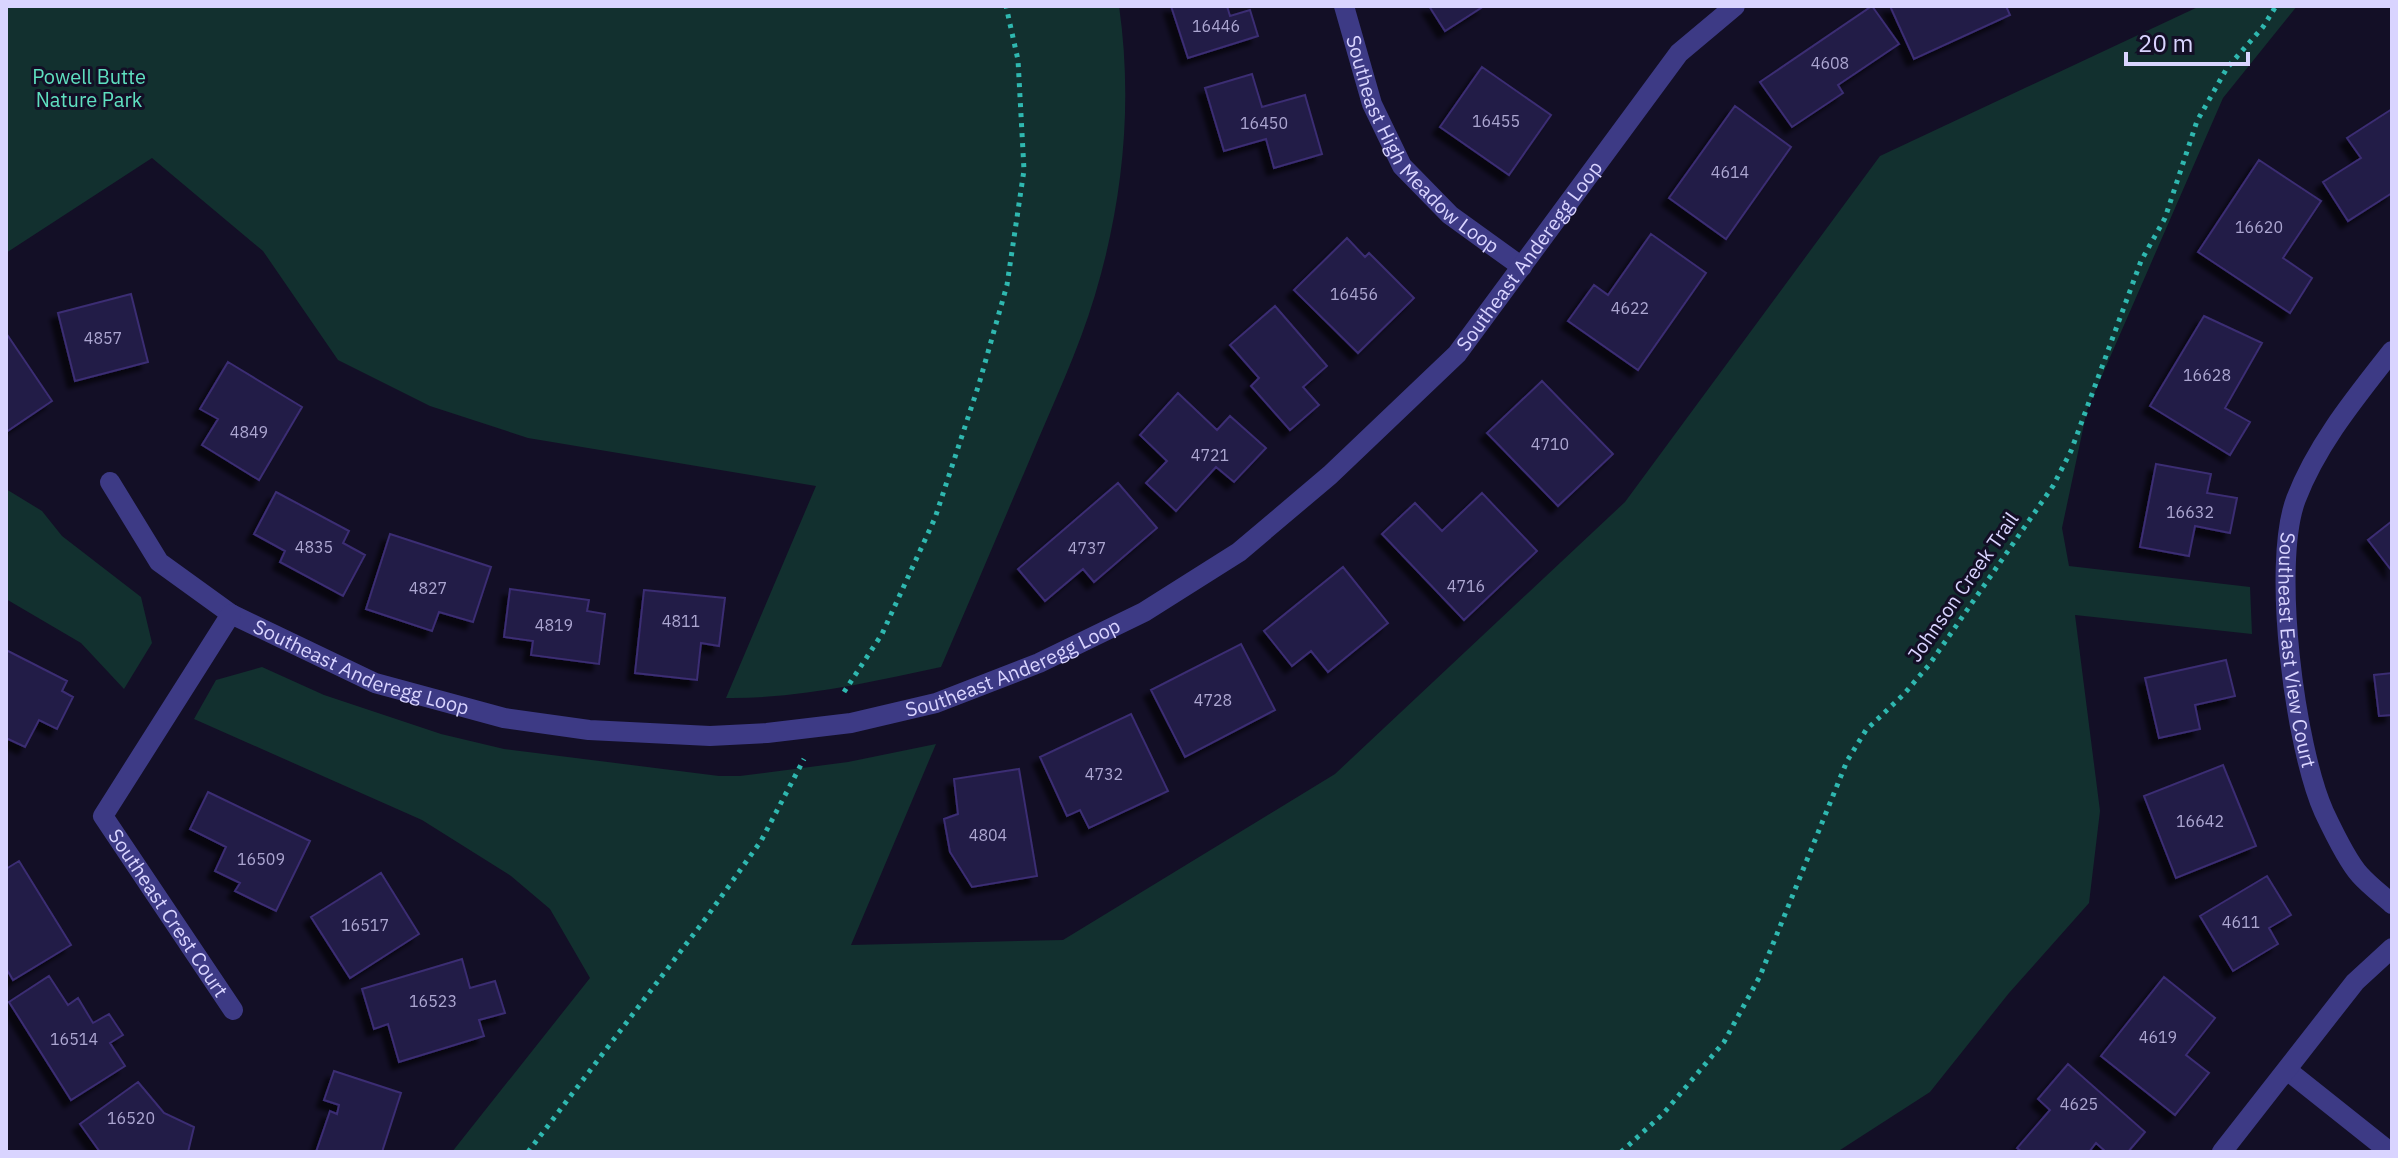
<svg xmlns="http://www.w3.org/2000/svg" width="2398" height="1158" font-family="'IBM Plex Sans',sans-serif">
<defs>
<filter id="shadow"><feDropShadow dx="-7" dy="7" stdDeviation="2" flood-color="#0009"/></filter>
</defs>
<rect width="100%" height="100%" fill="#130f26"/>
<path fill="#12302f" d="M6,6h1113c14,97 4,196 -24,289 -17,57 -43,111 -65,164 -30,70 -59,139 -89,208 -71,15 -142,32 -215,31l90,-212 -288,-48 -98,-32 -92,-46 -75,-109 -111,-93 -146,95z
M2200,6h97l-74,92 -136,312 -25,118 7,38 181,21 2,47 -177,-19 25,196 -11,92 -80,90 -79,99 -93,60h-1385l138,-174 -40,-69 -39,-33 -89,-56 -228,-101 22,-39 46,-13 62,28 117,39 63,15 215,27h21l108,-14 88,-18 -85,201 212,-5 272,-166 290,-272 255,-346z
M6,489l36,22 20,25 79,61 11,46 -28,46 -43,-46 -75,-44z"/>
<path fill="#241b47" stroke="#3b2d73" stroke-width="2" filter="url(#shadow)" d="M1171,6h56l3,10 20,-6 8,26 -70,22z
M1429,6h55l-39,25z
M1872,6l27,38 -61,41 5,8 -51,34 -32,-45z
M1890,6h116l4,9 -96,44z
M1482,67l69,48 -42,60 -69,-48z
M1252,74l10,33 43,-12 17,59 -48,14 -8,-29 -42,12 -19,-63z
M1735,106l56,41 -65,92 -57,-41z
M2392,109v84l-44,28 -25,-39 38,-24 -14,-20z
M2259,160l62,41 -38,57 29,20 -22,35 -92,-61z
M1651,234l55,39 -68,97 -70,-49 26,-36 14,10z
M1347,238l18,19 4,-4 45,45 -56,55 -64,-63z
M131,294l17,68 -73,19 -17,-68z
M1275,306l52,60 -24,21 16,18 -29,25 -39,-44 8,-8 -29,-33z
M2204,316l58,27 -37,65 25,14 -20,33 -80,-49z
M6,333l46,68 -46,31z
M228,362l74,45 -43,73 -57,-35 16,-26 -18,-10z
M1542,381l71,73 -55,52 -71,-73z
M1178,393l39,37 13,-14 36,32 -32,34 -18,-15 -40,44 -30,-28 21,-22 -27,-26z
M2156,464l55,10 -4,19 30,5 -7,35 -35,-7 -6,30 -49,-9z
M1118,483l39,45 -63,54 -11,-13 -38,32 -27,-32z
M276,492l73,39 -6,12 22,12 -22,41 -63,-34 5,-11 -31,-17z
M1482,493l55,58 -73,69 -82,-86 33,-31 27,28z
M2392,521v50l-24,-31z
M390,534l101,33 -18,55 -34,-10 -7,19 -66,-22z
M1343,567l45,56 -60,49 -17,-21 -19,15 -28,-35z
M510,589l79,11 -2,11 18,3 -6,50 -68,-9 2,-14 -29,-4z
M644,590l81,8 -6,48 -18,-3 -4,37 -62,-7z
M1241,644l34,66 -90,47 -34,-67z
M6,650l61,31 -5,10 11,6 -16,32 -18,-9 -14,27 -19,-9z
M2226,660l9,36 -40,9 5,24 -41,9 -14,-60z
M2392,673v42l-13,1 -5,-41z
M1131,714l37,77 -79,37 -9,-18 -13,6 -27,-59z
M2223,765l33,81 -80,32 -32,-82z
M1019,769l18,107 -65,11 -22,-35 -6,-33 14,-5 -4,-35z
M208,792l102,49 -34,70 -41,-20 5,-8 -25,-12 11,-24 -36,-18z
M19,861l52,84 -58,35 -7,-12v-99z
M381,873l38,61 -69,44 -39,-61z
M2267,876l24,39 -22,13 9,16 -45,27 -33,-55z
M462,959l8,29 25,-7 10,32 -26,7 5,16 -85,26 -11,-38 -14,5 -12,-40z
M49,976l19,29 10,-7 15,25 16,-9 14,21 -13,8 15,23 -54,34 -62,-98z
M2164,977l51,41 -29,37 23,18 -34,42 -74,-59z
M2068,1064l77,68 -17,20h-22l-10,-9 -7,9h-67l-5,-4 33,-38 -12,-11z
M334,1071l67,22 -19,59h-66l14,-41 7,3 2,-9 -15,-5z
M138,1082l26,31 30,14 -6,25h-88l-20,-28z"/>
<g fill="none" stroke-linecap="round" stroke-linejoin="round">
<path stroke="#2fb8b0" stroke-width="5" stroke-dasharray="4 6" stroke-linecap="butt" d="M844,692l38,-58 53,-116 44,-134 28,-99 17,-115 -6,-110 -12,-54
M528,1152l178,-234 55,-77 43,-82
M1621,1152l42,-38 61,-72 36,-66 87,-215 19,-31 38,-36 25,-29 124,-179 18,-35 70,-190 24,-43 32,-97 30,-53 36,-41 13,-21"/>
<g stroke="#3d3a85" stroke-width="20">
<path id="s1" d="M1344,6l28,98 30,62 48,49 72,52"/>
<path id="s2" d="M2392,351c-36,46 -75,93 -96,148 -25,66 -1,248 28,313 8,17 24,50 36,63 10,11 22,20 32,29"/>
<path id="s3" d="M110,482l49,80 72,52 144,69 129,35 85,12 121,6 57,-3 84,-10 85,-20 103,-40 105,-51 95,-60 91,-77 127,-121 222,-301 56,-47"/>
<path id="s4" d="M231,614l-128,202 130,194"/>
<path d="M2287,1070l103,82"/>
<path d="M2222,1152l133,-170 37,-34"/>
</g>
</g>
<g text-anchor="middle" stroke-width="6" stroke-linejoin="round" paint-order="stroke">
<g font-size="16" fill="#aca6d1">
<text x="1216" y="32">16446</text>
<text x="1830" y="69">4608</text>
<text x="1496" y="127">16455</text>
<text x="1264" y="129">16450</text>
<text x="1730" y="178">4614</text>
<text x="2259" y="233">16620</text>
<text x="1354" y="300">16456</text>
<text x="1630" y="314">4622</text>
<text x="103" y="344">4857</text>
<text x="2207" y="381">16628</text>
<text x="249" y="438">4849</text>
<text x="1550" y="450">4710</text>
<text x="1210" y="461">4721</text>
<text x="2190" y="518">16632</text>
<text x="314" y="553">4835</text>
<text x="1087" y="554">4737</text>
<text x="1466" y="592">4716</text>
<text x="428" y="594">4827</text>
<text x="681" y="627">4811</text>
<text x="554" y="631">4819</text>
<text x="1213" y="706">4728</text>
<text x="1104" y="780">4732</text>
<text x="2200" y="827">16642</text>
<text x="988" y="841">4804</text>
<text x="261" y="865">16509</text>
<text x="2241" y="928">4611</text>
<text x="365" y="931">16517</text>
<text x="433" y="1007">16523</text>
<text x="2158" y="1043">4619</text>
<text x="74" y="1045">16514</text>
<text x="2079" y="1110">4625</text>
<text x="131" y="1124">16520</text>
</g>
<g font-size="20" fill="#5fe0c0" stroke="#130f26">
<text x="89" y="84">Powell Butte<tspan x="89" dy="23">Nature Park</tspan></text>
</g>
<g font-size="20" fill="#d9d4ff" stroke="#130f26">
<text dy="7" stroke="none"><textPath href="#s1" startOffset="164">Southeast High Meadow Loop</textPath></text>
<text dy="7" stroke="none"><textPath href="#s3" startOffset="1668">Southeast Anderegg Loop</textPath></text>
<text transform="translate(1963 587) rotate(-55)" y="7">Johnson Creek Trail</text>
<text dy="7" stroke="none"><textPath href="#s2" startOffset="330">Southeast East View Court</textPath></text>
<text dy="7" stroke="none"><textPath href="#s3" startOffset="324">Southeast Anderegg Loop</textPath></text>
<text dy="7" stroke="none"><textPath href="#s3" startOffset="996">Southeast Anderegg Loop</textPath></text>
<text dy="7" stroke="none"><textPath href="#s4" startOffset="356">Southeast Crest Court</textPath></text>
</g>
</g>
<rect width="2398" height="1158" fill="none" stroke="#d9d4ff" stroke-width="16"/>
<path d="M2126 52v12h122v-12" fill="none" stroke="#d9d4ff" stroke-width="4"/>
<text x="2138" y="52" font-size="24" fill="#d9d4ff" stroke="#130f26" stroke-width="6" paint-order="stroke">20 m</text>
</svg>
